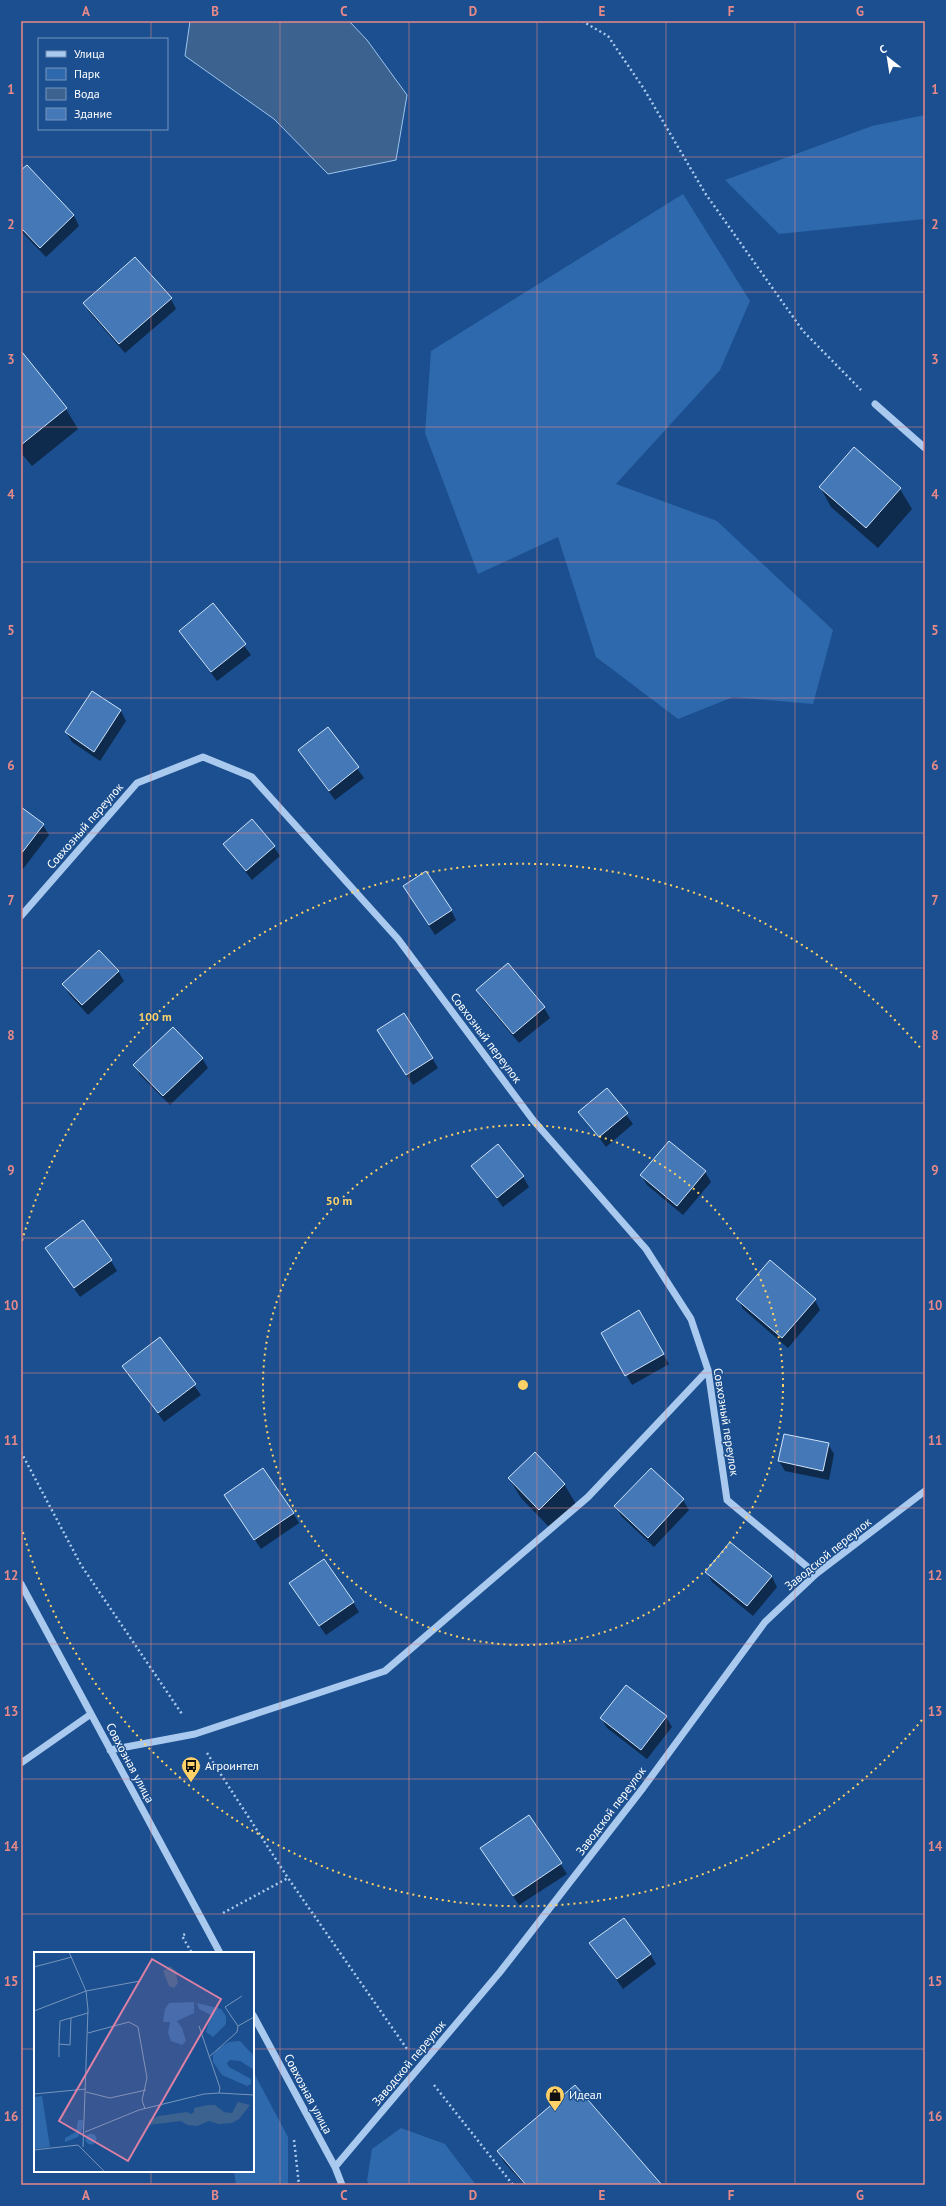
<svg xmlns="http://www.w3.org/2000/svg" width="946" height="2206" font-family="'PT Sans',sans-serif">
<rect width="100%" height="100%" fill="#1b4f8f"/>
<path fill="#2e69ad" d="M925,115v104l-146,15 -54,-54 147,-54z
M683,194l67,107 -30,69 -104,114 101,37 116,109 -20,74 -80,-7 -55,22 -82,-62 -38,-120 -80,37 -53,-141 6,-82z
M253,2071l35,66v48h-52l-2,-14h19z
M401,2128l44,16 31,41h-106l-3,-4 5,-32z"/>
<path fill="#3c6290" stroke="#9cc4f0" d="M190,21h159l18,19 40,55 -11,65 -68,14 -54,-55 -89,-63z"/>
<path fill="#0007" d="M26,166l48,50 5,10 -33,31 -25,-26v-60z
M171,299l5,10 -51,44 -35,-40 -6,-10z
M22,354l44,55 12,20 -46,37 -11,-13z
M854,448l46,41 12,20 -34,39 -47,-41 -11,-20z
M213,604l38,51 -34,26 -37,-50z
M92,692l29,19 5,10 -26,40 -28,-19 -6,-10z
M328,728l36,50 -29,22 -36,-49z
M21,808l22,17 6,10 -26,34 -2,-1z
M224,844l50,3 6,9 -28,24z
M410,896l41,14 5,10 -21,15z
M508,964l36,44 6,10 -31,25 -36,-43 -5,-10z
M118,971l6,10 -36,34 -19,-21 -5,-10z
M384,1040l48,18 6,10 -25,17z
M202,1058l6,10 -38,37 -30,-30 -5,-10z
M607,1089l26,35 -27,23 -26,-35z
M669,1142l36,30 6,10 -28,33 -36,-30 -6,-10z
M472,1166l51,11 6,10 -26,20z
M46,1248l65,13 6,10 -37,26z
M738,1299l77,1 5,10 -32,38 -45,-39z
M639,1312l30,52 -37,21 -30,-52z
M160,1338l41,57 -37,27 -41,-56z
M828,1444l6,10 -5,26 -44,-9 -6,-10z
M651,1469l32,31 6,10 -35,37 -33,-31 -5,-10z
M509,1478l55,6 12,20 -25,25 -30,-31z
M225,1495l68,18 6,10 -38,26z
M731,1543l41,34 5,10 -24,29 -41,-34 -5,-10z
M296,1593l57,9 6,10 -33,23z
M666,1717l6,10 -25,32 -40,-31 -6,-10z
M529,1816l38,58 -48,31 -32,-47z
M591,1943l59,11 6,10 -33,25z
M499,2152l161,33h-135l-21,-23z"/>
<path fill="#4478b7" stroke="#cfe3fa" d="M27,165l47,50 -34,33 -19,-20v-58z
M135,257l37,41 -53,46 -36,-41z
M22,352l45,56 -46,37v-91z
M854,447l47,41 -35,40 -47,-41z
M213,603l33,41 -35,28 -32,-41z
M92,691l29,19 -27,42 -29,-20z
M328,727l31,40 -30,24 -31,-41z
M21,807l23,17 -23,30z
M252,819l23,27 -29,25 -23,-27z
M426,871l26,39 -23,15 -26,-39z
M99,950l20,21 -37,34 -20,-21z
M508,963l37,44 -32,27 -37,-44z
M404,1013l29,45 -27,17 -29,-45z
M173,1027l30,31 -40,38 -30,-31z
M607,1088l21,25 -29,24 -21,-25z
M669,1141l37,30 -29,35 -37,-31z
M498,1144l26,32 -27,22 -26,-32z
M83,1220l29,40 -38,28 -29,-40z
M770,1260l46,39 -34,39 -46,-39z
M639,1310l25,44 -39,22 -24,-43z
M160,1337l36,47 -38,29 -36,-47z
M784,1434l45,9 -6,28 -45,-10z
M535,1452l30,32 -26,26 -31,-32z
M263,1468l31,45 -40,27 -30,-45z
M651,1468l33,31 -36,39 -34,-32z
M730,1542l42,34 -25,30 -42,-34z
M324,1559l30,43 -35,24 -30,-43z
M626,1685l41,31 -26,34 -41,-32z
M529,1815l33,48 -49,33 -33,-48z
M624,1918l27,36 -34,25 -28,-36z
M575,2085l87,100h-136l-29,-34z"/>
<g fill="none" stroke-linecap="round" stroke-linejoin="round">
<path stroke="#a9c9ee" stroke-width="2.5" stroke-dasharray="2 3" stroke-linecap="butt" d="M582,21l26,15 36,53 61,104 98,138 58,59
M21,1452l60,113 101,149
M207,1753l81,125 119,171
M223,1913l65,-35
M185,1934l-3,2 10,17
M434,2085l79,100
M294,2140l5,45"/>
<path stroke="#a9c9ee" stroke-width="7" d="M875,404l50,44
M21,916l116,-133 66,-26 49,20 146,162 135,181 113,129 45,70 17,51 19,130 89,74
M21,1584l199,369
M110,1750l85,-16 190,-63 203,-174 120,-127
M21,1763l70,-49
M253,2015l82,152 7,18
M335,2167l165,-195 143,-184 122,-166 51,-48 109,-83"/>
</g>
<path fill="none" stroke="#e88989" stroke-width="1" stroke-opacity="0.55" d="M151,21v18M280,21v2164M409,21v2164M537,21v2164M666,21v2164M795,21v2164M151,129v1824M21,157h904M21,292h904M21,427h904M21,562h904M21,698h904M21,833h904M21,968h904M21,1103h904M21,1238h904M21,1373h904M21,1508h904M21,1644h904M21,1779h904M21,1914h904M21,2049h14M253,2049h672M151,2171v14"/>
<g fill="none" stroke="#ffd166" stroke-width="2" stroke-dasharray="2 4">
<circle cx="523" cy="1385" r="260"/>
<path d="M922 1720A521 521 0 0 1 22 1529M22 1241A521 521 0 0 1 922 1050"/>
</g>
<defs>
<g id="bus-pin" transform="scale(1)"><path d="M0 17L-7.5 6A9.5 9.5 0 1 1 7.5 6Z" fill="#ffd166" stroke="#1b4f8f"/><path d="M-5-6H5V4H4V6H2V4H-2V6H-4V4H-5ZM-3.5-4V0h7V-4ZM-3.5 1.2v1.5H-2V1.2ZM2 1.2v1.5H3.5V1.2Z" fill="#111"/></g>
<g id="shop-pin" transform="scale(1)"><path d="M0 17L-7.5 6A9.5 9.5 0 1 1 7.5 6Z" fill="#ffd166" stroke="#1b4f8f"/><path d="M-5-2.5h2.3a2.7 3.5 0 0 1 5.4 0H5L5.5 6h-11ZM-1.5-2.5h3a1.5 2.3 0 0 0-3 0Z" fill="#111"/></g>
</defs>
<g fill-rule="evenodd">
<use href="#bus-pin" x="191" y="1766"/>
<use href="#shop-pin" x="555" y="2095"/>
</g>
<g text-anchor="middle" stroke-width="3" stroke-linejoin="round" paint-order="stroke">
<g font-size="12" fill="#fff" stroke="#1b4f8f">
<text transform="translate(85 826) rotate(-49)" y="4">Совхозный переулок</text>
<text transform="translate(486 1038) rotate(53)" y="4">Совхозный переулок</text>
<text transform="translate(726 1422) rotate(81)" y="4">Совхозный переулок</text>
<text transform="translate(828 1554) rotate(-39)" y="4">Заводской переулок</text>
<text transform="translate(130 1763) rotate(62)" y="4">Совхозная улица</text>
<text transform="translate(611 1811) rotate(-53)" y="4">Заводской переулок</text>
<text transform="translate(409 2063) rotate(-50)" y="4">Заводской переулок</text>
<text transform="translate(308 2094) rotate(62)" y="4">Совхозная улица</text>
</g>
<g font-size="12" fill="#fff" stroke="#1b4f8f" text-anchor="start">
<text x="205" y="1770">Агроинтел</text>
<text x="569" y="2099">Идеал</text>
</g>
</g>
<g transform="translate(34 1952)">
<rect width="220" height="220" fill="#1b4f8f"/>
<path d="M160,50v11l-17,8 5,7 4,13 -4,4 -11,-4 -3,-8 2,-11h-7l2,-13 4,-6zM163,51l24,6 5,7v8l-13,13 -7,-5 5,-17 -12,-6zM206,89l14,15v14l-14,-9 -10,-1 -3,3 2,4 22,12v5l-4,2 -25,-11 -9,-13v-7l5,-6 11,-7zM8,144l8,51 -16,2v-52zM44,168h5v8l-5,9 -13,5v-4l11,-6zM51.5 187a5.5 5.5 0 1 1 11 0a5.5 5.5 0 1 1-11 0Z" fill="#2e69ad"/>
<path d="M136,14l6,5 1,7 1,5 -4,5 -5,-2 -6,-15zM204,150l12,3 -11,14 -7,4 -13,1 -10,-3 -12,5 -10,-1 -6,-4 -33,4 1,-5 10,-4 28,-4 4,2 3,-2v-4l14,-3h7l9,7 8,1z" fill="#3c6290"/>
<path fill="none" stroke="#7695bc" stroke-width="1" d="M35,0l17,39 2,19 -5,137M0,15l38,-10M0,59l52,-20 54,-10M204,74l16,-9M54,81l41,-11 9,5 9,51 -5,22 3,9M25,92l1,-23 28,-8M25,105v-13l11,1 1,-27M175,105l28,-25 1,-6 -13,-19 17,-11M52,140l24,6 36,-8M185,141l35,2M0,142l52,-5M51,180l54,-22 65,-16 15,-1 1,-5 -21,-62M0,198l44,-5 27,27"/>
<path fill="#dd80a5" fill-opacity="0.15" stroke="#dd80a5" stroke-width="2" d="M118,7l69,40 -93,162 -69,-40z"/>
<rect width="220" height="220" fill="none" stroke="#fff" stroke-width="2"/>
</g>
<circle cx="523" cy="1385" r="6" fill="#ffd166" stroke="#1b4f8f" stroke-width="2"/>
<g font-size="12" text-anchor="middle" font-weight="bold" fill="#ffd166" stroke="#1b4f8f" stroke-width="3" stroke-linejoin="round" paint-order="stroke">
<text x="155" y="1021">100 m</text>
<text x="339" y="1205">50 m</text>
</g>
<rect width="946" height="2206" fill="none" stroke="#1b4f8f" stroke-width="44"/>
<rect x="38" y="38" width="130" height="92" fill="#1b4f8f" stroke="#7695bc"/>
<rect x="46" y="51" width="20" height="6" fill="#a9c9ee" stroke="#7695bc"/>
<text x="74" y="58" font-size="12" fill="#ffffff">Улица</text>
<rect x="46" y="68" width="20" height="12" fill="#2e69ad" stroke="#7695bc"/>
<text x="74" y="78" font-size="12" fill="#ffffff">Парк</text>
<rect x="46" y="88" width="20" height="12" fill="#3c6290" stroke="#7695bc"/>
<text x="74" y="98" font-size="12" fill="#ffffff">Вода</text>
<rect x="46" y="108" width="20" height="12" fill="#4478b7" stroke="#7695bc"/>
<text x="74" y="118" font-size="12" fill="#ffffff">Здание</text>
<g transform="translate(888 58) rotate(330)" stroke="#1b4f8f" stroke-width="3" paint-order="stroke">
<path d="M0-3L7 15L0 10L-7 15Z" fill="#ffffff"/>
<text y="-6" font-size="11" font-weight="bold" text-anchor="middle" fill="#ffffff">С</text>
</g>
<rect x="22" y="22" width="902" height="2162" fill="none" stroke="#e88989" stroke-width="1.5"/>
<g font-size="13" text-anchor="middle" font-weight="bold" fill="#e88989">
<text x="86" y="16">A</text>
<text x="215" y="16">B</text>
<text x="344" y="16">C</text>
<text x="473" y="16">D</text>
<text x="602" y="16">E</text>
<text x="731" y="16">F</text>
<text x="860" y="16">G</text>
<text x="11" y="94">1</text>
<text x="935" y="94">1</text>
<text x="11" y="229">2</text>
<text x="935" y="229">2</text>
<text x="11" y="364">3</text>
<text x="935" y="364">3</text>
<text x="11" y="499">4</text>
<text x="935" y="499">4</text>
<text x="11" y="635">5</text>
<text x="935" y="635">5</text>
<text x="11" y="770">6</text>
<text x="935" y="770">6</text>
<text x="11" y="905">7</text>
<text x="935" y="905">7</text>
<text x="11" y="1040">8</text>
<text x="935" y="1040">8</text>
<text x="11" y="1175">9</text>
<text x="935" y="1175">9</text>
<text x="11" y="1310">10</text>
<text x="935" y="1310">10</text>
<text x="11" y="1445">11</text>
<text x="935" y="1445">11</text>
<text x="11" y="1580">12</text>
<text x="935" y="1580">12</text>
<text x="11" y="1716">13</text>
<text x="935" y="1716">13</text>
<text x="11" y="1851">14</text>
<text x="935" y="1851">14</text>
<text x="11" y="1986">15</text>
<text x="935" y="1986">15</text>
<text x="11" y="2121">16</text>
<text x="935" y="2121">16</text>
<text x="86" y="2200">A</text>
<text x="215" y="2200">B</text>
<text x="344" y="2200">C</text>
<text x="473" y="2200">D</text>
<text x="602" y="2200">E</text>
<text x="731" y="2200">F</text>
<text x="860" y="2200">G</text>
</g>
</svg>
